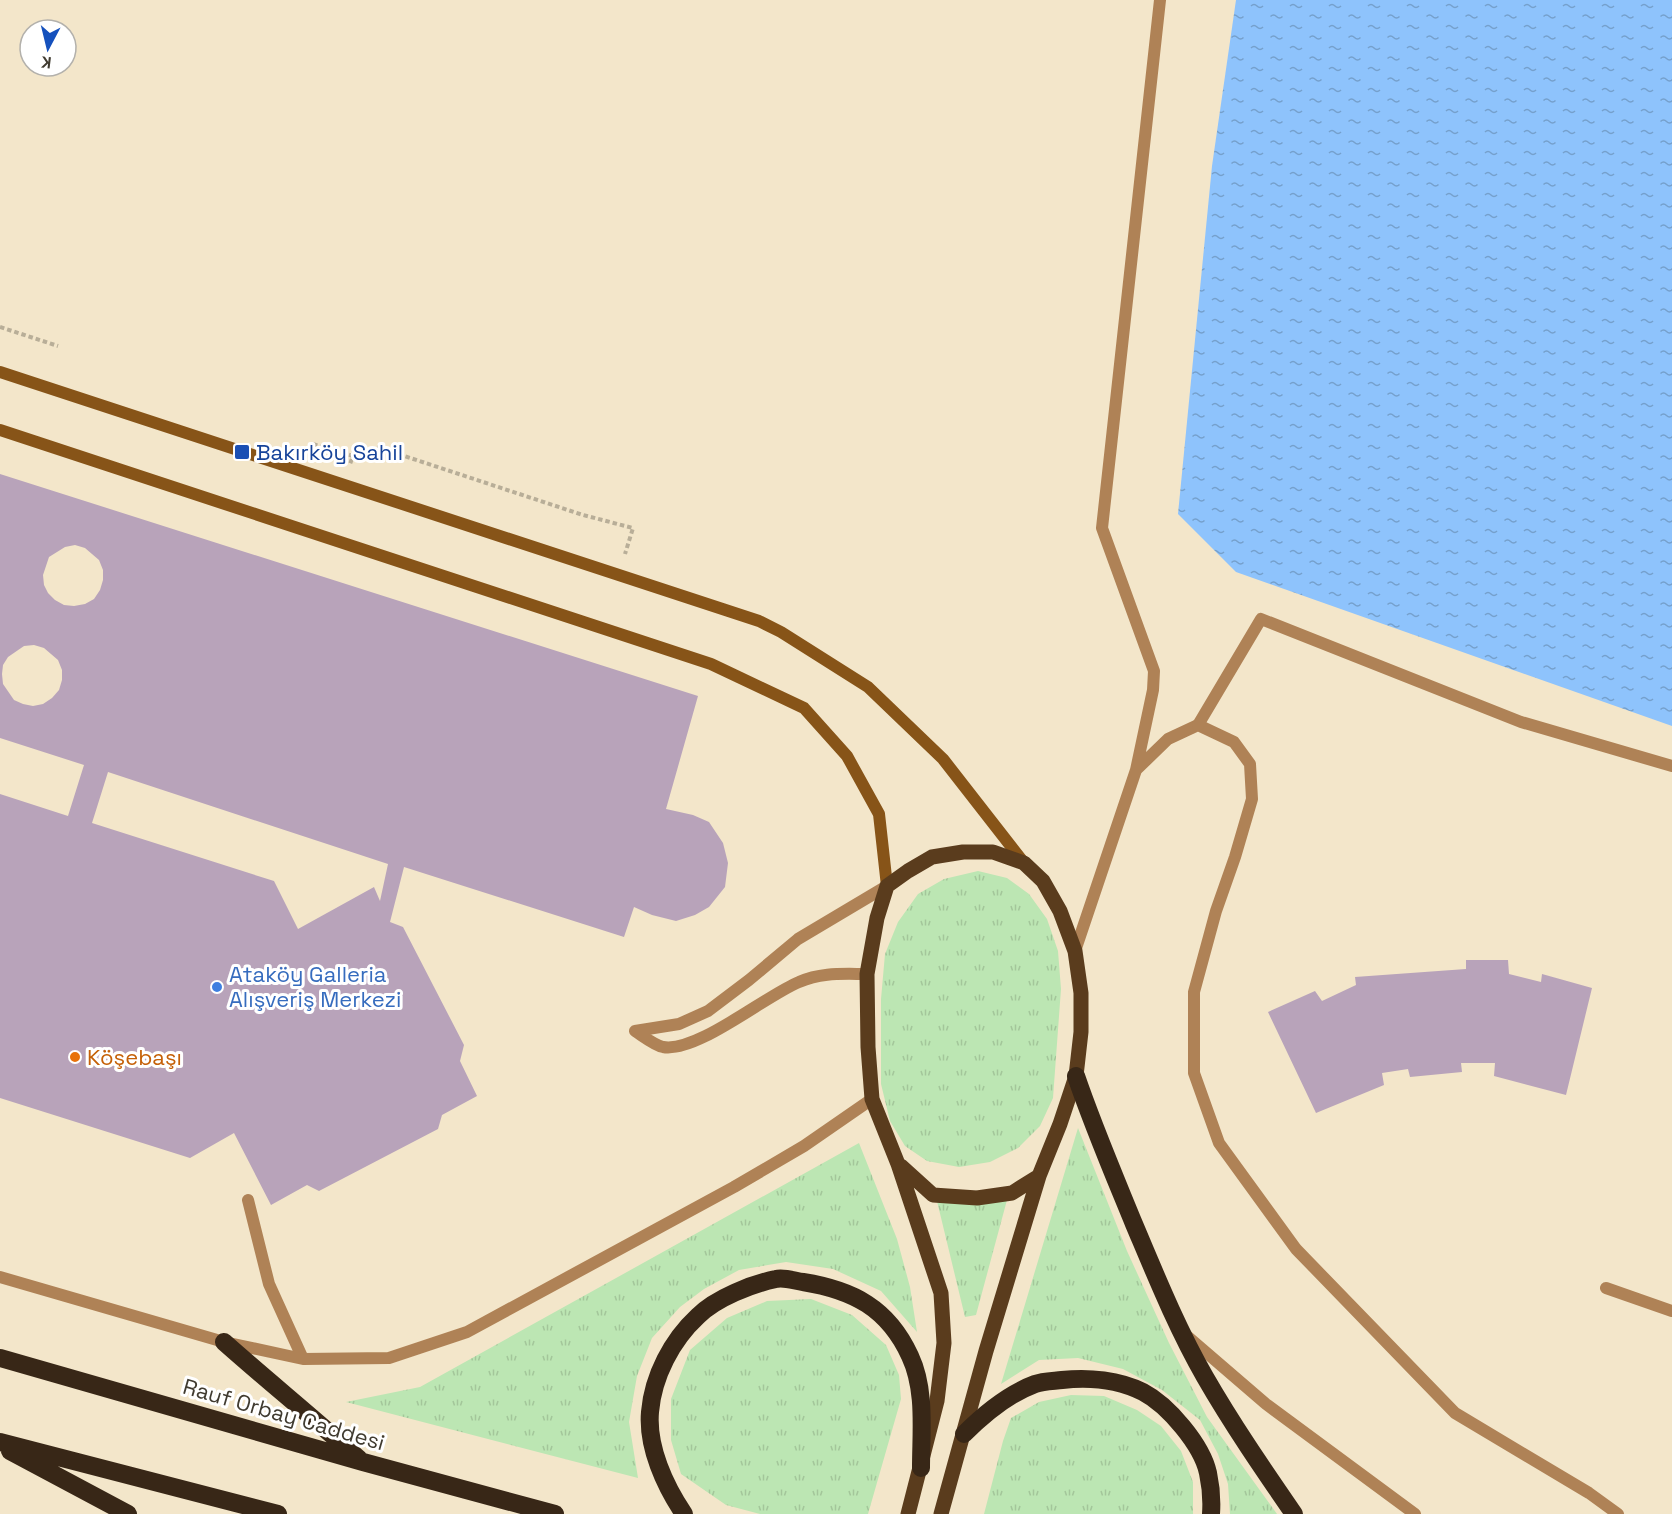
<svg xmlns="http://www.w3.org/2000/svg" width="1672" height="1514" font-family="'Space Grotesk',sans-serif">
<defs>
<pattern id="grass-tufts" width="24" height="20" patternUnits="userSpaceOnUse" patternTransform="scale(1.5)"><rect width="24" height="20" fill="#bce6b3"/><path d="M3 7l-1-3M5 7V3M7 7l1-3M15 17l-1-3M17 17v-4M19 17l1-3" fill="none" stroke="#a3c69a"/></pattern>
<pattern id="water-ripples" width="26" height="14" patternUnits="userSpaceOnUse" patternTransform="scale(1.5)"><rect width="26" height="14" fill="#8ec3fc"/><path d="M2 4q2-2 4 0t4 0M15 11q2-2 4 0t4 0" fill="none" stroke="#75a0cc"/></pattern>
</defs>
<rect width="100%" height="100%" fill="#f3e6ca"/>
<path fill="url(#grass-tufts)" d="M978,871l29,7 22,16 18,25 11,32 3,38 -8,109 -13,28 -22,22 -28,14 -31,5 -32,-6 -22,-15 -15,-25 -9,-37v-85l4,-45 13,-32 20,-28 26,-15z
M1078,1128l49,123 42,92 38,74 70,97h-47l-2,-30 -10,-30 -18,-34 -38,-30 -39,-21 -45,-11 -39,2 -38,24z
M859,1143l38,96 13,48 7,45 -36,-41 -48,-22 -47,-7 -47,8 -35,19 -24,18 -28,31 -15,38 -8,46 9,56 -292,-76 74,-15z
M936,1197l71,3 -31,115 -11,2z
M811,1299l41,16 34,30 13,30 2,24 -33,115h-108l-34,-9 -45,-31 -10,-34v-41l19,-49 37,-32 40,-17z
M1071,1395l33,1 33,14 24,16 20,25 12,31v32h-209l19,-73 8,-23 28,-16z"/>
<path fill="url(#water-ripples)" d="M1236,0h436v726l-436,-154 -58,-58 34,-348z"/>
<path fill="#b8a3ba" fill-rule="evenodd" d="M0,474l698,222 -32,113 27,6 16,7 14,21 5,20 -3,24 -16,20 -14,8 -19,6 -24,-6 -18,-8 -10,30 -220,-70 -14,55 13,5 61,118 -4,16 17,35 -35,19 -4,14 -119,62 -12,-6 -36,20 -37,-72 -44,25 -190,-60v-304l68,22 16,-51 -84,-27zM75,545l10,3 14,12 4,10v10l-3,10 -6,9 -9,5 -11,2 -10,-1 -9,-5 -7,-7 -4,-8 -1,-10 6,-18 16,-10zM34,645l10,3 14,12 4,10v10l-3,10 -7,8 -9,6 -10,2 -10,-2 -9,-4 -11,-16 -1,-10 1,-9 5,-8 16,-11zM108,772l280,92 -8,37 -6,-14 -76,42 -24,-48 -182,-58z
M1466,960h42l1,14 32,8 1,-8 50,14 -26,107 -72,-19 1,-13h-34l1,9 -52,5 -2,-8 -26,4 2,12 -68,28 -48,-101 47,-21 7,10 34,-16 -1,-8 111,-8z"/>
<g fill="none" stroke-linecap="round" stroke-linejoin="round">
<path stroke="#b8ae98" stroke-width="4" stroke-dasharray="4.5 3" stroke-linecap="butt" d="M0,327l58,19
M313,444l40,12 -3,8
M377,447l206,68 50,13 -8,26"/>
<path stroke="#af8256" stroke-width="12" d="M1136,770l17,-80 1,-19 -52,-143 58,-528
M1075,951l61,-181 32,-31 30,-14 36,17 16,22 2,35 -17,58 -19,54 -22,81v81l25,70 77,106 159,164 134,80 29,21
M635,1031l44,-7 29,-13 41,-31 49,-41 89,-53
M635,1031c8,5 19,14 28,16 34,6 102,-51 136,-65 22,-10 44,-8 68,-8
M248,1200l21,84 34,75
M0,1277l224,65 79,17 86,-1 78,-26 267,-145 70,-41 68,-47
M1606,1288l66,23
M1187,1336l79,68 149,110"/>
<path stroke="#af8256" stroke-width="12" d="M1198,725l63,-106 260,103 151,44"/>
<path stroke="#875418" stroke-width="12" d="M0,372l759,249 22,11 87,55 75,72 81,104
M0,430l711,234 93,44 43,48 32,58 8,72"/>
<path stroke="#5a3c1d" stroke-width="15" d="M901,1166l32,29 44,3 35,-5 27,-17
M908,1514l29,-113 7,-58 -3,-50 -43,-129 -26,-65 -4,-52 -1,-73 10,-56 10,-32 21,-15 24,-14 31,-5h30l31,11 19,18 17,30 15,40 6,42v39l-5,44 -16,48 -21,52 -53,175 -45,163"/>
<path stroke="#382717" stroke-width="18" d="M1076,1076c17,50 38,99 58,148 22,52 43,104 71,153 27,47 58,92 89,137
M224,1342c45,40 91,77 135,117
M0,1358l363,104 192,52
M964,1434c20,-20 44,-40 71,-50 8,-3 19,-3 27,-4 27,-3 57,0 81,12 25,13 59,53 65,81 3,14 4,27 3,41
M0,1442l278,72
M10,1451l118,63
M684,1514c-19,-28 -37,-67 -34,-102 3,-36 22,-72 48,-96 18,-18 54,-32 78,-37 8,-2 19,2 27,3 50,8 85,26 107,74 16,34 11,75 11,112"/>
</g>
<rect fill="#1a4fb4" stroke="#fff" stroke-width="2" x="234" y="444" width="16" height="16" rx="3"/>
<circle fill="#3f7fe0" stroke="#fff" stroke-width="2" cx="217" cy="987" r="6"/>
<circle fill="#e8710a" stroke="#fff" stroke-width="2" cx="75" cy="1057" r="6"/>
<g text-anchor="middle" stroke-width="6" stroke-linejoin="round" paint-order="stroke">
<g font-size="22" fill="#164399" stroke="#fff" text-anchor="start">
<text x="256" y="460">Bakırköy Sahil</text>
</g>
<g font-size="22" fill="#366cbe" stroke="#fff" text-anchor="start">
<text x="229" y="982">Ataköy Galleria<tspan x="229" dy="25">Alışveriş Merkezi</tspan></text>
</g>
<g font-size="22" fill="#c56008" stroke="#fff" text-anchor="start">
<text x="87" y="1065">Köşebaşı</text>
</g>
<g font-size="22" fill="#403b30" stroke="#fff">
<text transform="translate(284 1414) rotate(16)" y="8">Rauf Orbay Caddesi</text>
</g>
</g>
<g transform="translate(48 48) rotate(187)"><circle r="28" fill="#ffffff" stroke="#b3b1ac" stroke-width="1.5"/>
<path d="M0-4.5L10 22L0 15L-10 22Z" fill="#1551bd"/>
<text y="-9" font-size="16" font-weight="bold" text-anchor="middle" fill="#403b30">K</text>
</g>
</svg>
